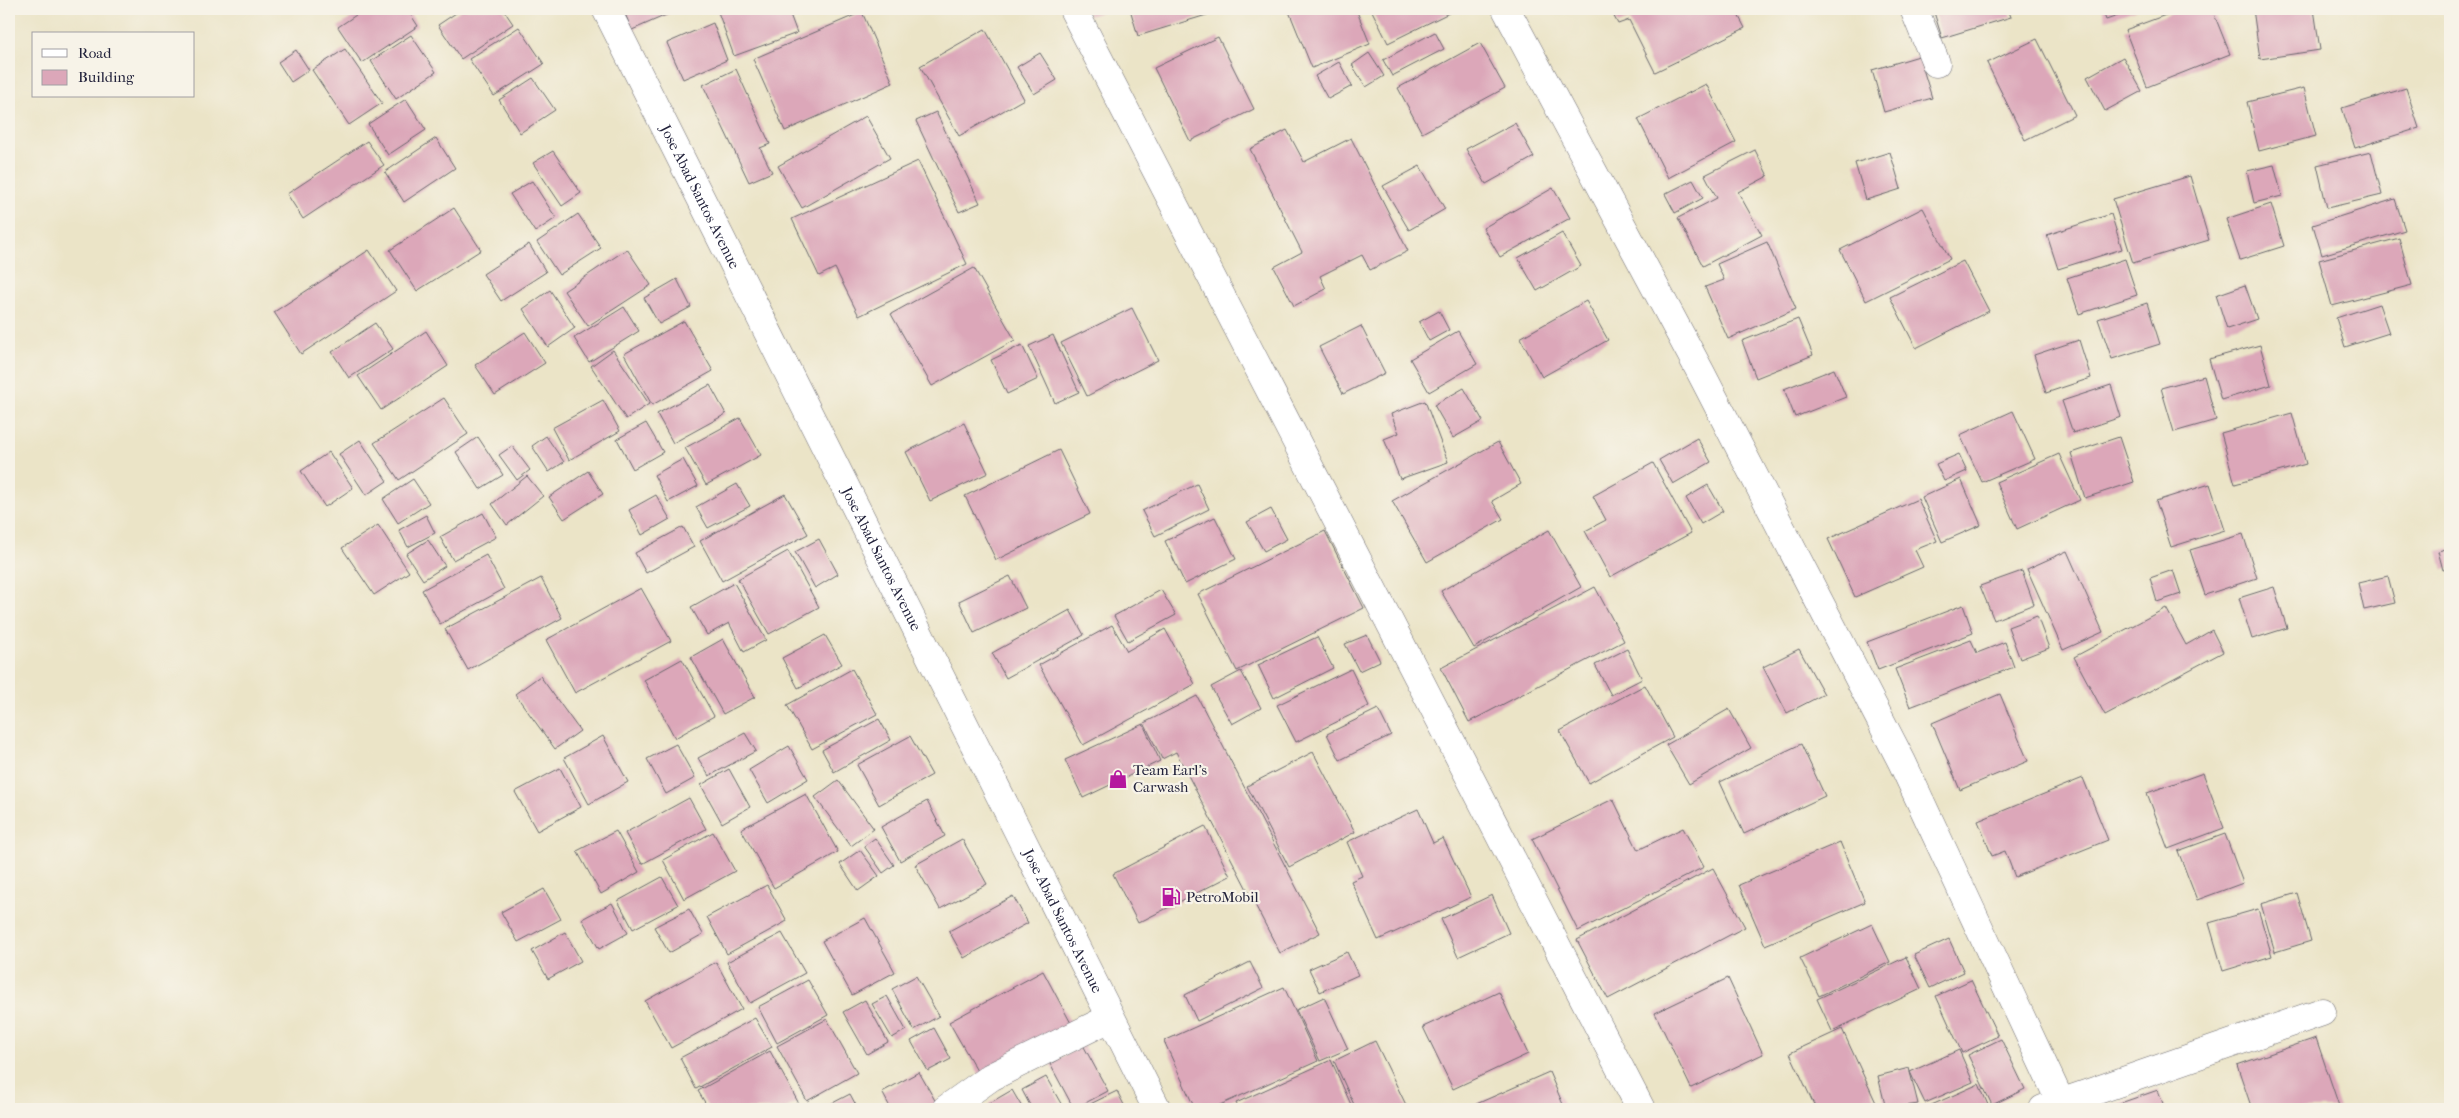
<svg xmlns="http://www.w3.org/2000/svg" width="2459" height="1118" font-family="'IM FELL French Canon',serif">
<rect width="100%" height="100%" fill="#f7f3e8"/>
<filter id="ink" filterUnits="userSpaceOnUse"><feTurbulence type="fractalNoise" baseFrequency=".02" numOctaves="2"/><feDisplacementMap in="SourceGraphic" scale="10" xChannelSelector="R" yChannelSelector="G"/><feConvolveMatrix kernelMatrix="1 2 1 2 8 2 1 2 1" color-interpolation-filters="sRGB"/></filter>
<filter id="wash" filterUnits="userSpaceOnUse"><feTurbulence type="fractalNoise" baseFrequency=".0096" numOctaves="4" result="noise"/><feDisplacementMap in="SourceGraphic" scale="20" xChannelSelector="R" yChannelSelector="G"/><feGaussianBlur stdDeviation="1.12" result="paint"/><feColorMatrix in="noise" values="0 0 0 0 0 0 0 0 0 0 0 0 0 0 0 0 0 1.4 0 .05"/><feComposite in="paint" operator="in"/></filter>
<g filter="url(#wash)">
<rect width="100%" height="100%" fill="#ebe4c7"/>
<g id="blocks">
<path fill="#dca7b9" d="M365,9h42l11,17 -56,37 -24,-36z
M462,9h41l10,15 -52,35 -23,-34z
M623,9h57l-48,21z
M729,9h59l9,24 -63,23 -16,-44z
M1087,9h24l-22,7z
M1130,9h96l-88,27z
M1288,9h68l14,35 -58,24z
M1371,9h86l-69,34z
M1610,9h125l10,19 -90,44 -26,-52 -11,4z
M1933,9h75l3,8 -69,21z
M2102,9h36l-32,11z
M2182,9h30l18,45 -83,33 -22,-57z
M2253,9h61l6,41 -60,9z
M862,12l31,71 -108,48 -32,-72z
M713,23l14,37 -44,19 -16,-36z
M519,27l25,37 -50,32 -25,-37z
M985,29l39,70 -65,37 -39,-70z
M1435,32l9,17 -52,27 -9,-16z
M411,35l25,37 -40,27 -25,-38z
M1218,37l36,72 -64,32 -36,-73z
M2037,39l38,76 -50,25 -38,-77z
M1480,43l25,45 -83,45 -24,-45z
M345,49l37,54 -33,22 -37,-55z
M296,50l13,20 -18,12 -13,-20z
M1040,53l17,27 -23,14 -17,-27z
M1369,53l15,23 -18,11 -14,-22z
M1919,56l13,42 -48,14 -12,-42z
M2123,57l19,34 -37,20 -18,-34z
M1339,62l13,24 -24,13 -13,-23z
M736,69l34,75 -10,4 12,24 -23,10 -46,-97z
M533,78l22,32 -35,23 -21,-33z
M1706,84l30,58 -68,36 -30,-59z
M2304,88l12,48 -57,15 -12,-49z
M2406,88l13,40 -64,20 -13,-40z
M406,99l20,31 -38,25 -20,-31z
M936,112l44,91 -21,9 -43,-91z
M866,116l24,42 -88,50 -24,-42z
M1515,123l19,34 -48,27 -20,-35z
M1287,130l17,32 47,-24 57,113 -38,19 -8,-15 -42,21 6,13 -32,17 -20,-39 28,-15 -52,-103z
M436,138l19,30 -51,34 -19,-30z
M367,141l17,24 -81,54 -16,-25z
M1755,150l13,26 -30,16 24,43 -59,31 -25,-48 39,-20 -12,-23z
M553,151l28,42 -19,13 -29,-43z
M1890,152l11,37 -35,11 -11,-37z
M2371,152l11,43 -55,13 -10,-43z
M918,161l49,103 -108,52 -24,-48 -16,8 -27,-57z
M2274,165l8,31 -28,7 -7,-32z
M1420,166l25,43 -36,21 -26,-44z
M2190,176l19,64 -76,23 -20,-64z
M1693,180l10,18 -28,15 -10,-19z
M532,181l24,37 -21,14 -25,-38z
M1553,188l17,30 -70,39 -17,-29z
M2395,199l10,31 -83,25 -9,-30z
M2271,204l13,42 -44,14 -14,-41z
M454,208l27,42 -64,41 -27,-41z
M1923,208l27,51 -84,42 -26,-51z
M578,214l23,34 -42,27 -22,-33z
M2111,214l11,35 -64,20 -11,-34z
M1562,233l19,33 -44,25 -19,-33z
M2399,238l13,47 -80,21 -13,-46z
M1767,242l29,67 -68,30 -23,-52 19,-7 -7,-16z
M529,244l17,28 -45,29 -18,-27z
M627,249l24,36 -63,41 -24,-35z
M369,250l27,41 -95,63 -27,-42z
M2125,259l12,36 -58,19 -12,-36z
M1963,261l26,50 -73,37 -26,-51z
M974,268l41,72 -83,46 -41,-72z
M677,279l14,28 -32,17 -15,-26z
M2245,285l12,34 -30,10 -11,-34z
M550,290l25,38 -27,19 -25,-38z
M1586,301l22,39 -66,37 -22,-39z
M2147,303l13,41 -48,15 -14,-40z
M2379,304l10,29 -44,14 -9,-29z
M624,307l15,24 -50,31 -15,-24z
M1132,308l26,52 -71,36 -26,-53z
M1439,311l10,19 -20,11 -10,-19z
M1798,319l15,36 -57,23 -14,-37z
M684,321l29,50 -61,34 -28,-51z
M375,323l18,26 -44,29 -17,-26z
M1361,326l24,47 -42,21 -24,-47z
M426,331l22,35 -67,44 -23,-34z
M1458,331l19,33 -48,28 -19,-33z
M525,332l20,31 -50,32 -20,-30z
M1053,335l26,57 -24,11 -26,-57z
M2079,340l12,38 -45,15 -12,-38z
M1022,345l16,34 -31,15 -16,-34z
M2260,345l11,40 -50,15 -12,-41z
M613,350l36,54 -23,15 -35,-53z
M1834,369l12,28 -51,20 -11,-28z
M2204,376l12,44 -42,12 -13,-44z
M710,385l16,29 -53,29 -16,-29z
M2111,385l10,32 -48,16 -11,-32z
M1464,388l19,33 -30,17 -19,-33z
M444,398l24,36 -69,46 -25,-37z
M603,400l17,31 -51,29 -17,-32z
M1425,401l23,61 -48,17 -16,-40 15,-6 -8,-19z
M2013,411l22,48 -53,23 -22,-47z
M2292,413l14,51 -71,20 -14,-51z
M740,418l21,37 -55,30 -21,-37z
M646,423l17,29 -30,17 -16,-30z
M964,423l24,50 -58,28 -24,-49z
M546,436l18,26 -15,10 -17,-26z
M478,437l25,38 -23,14 -24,-37z
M2119,437l15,45 -49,16 -14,-45z
M1697,438l14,24 -38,22 -14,-24z
M360,440l27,41 -21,14 -27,-41z
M1498,442l23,42 -29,17 11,18 -76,43 -35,-61z
M512,446l18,24 -13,10 -18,-25z
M1059,450l31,64 -94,46 -31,-64z
M329,452l24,36 -28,19 -24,-36z
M1959,454l8,17 -23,10 -8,-17z
M2059,454l21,46 -63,29 -21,-47z
M683,459l15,27 -30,16 -14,-27z
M1653,463l38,70 -81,44 -25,-46 21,-11 -13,-24z
M588,471l15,23 -39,25 -15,-22z
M527,476l16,20 -36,29 -15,-21z
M413,479l16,24 -31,20 -15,-24z
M1961,479l20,46 -39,17 -20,-45z
M737,484l13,22 -42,22 -12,-21z
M1197,484l12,25 -54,27 -13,-25z
M2210,484l15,46 -54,17 -15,-46z
M1708,485l15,26 -22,13 -15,-26z
M785,494l23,40 -86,47 -22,-40z
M656,495l14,24 -28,16 -13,-25z
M1918,499l19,42 -22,9 8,17 -68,30 -27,-58z
M1271,509l16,30 -23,12 -17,-29z
M483,513l13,24 -43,23 -13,-23z
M426,515l9,18 -27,14 -9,-17z
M1215,517l21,42 -51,25 -20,-43z
M378,525l31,47 -35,23 -32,-47z
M683,527l11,20 -48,26 -11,-20z
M1549,530l32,57 -107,61 -33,-57z
M1325,531l39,77 -127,63 -39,-77z
M2243,534l14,44 -52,17 -15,-45z
M819,539l19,35 -23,14 -20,-36z
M428,540l17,26 -22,14 -17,-26z
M2450,548v20l-7,2 -5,-19z
M788,551l31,56 -50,27 -31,-55z
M2067,551l36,81 -40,18 -36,-81z
M486,555l18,34 -64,35 -18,-34z
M2173,570l8,24 -24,8 -7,-24z
M2022,571l12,33 -40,16 -14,-34z
M1010,576l16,32 -52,25 -15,-32z
M2388,576l7,27 -31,7 -6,-27z
M541,578l21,40 -94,52 -23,-41z
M734,583l32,57 -22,12 -15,-29 -22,12 -16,-28z
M1595,587l29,54 -155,81 -28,-54z
M2274,587l13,41 -35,11 -13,-41z
M641,588l30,53 -96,52 -29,-53z
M1161,590l15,25 -48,26 -14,-25z
M1963,605l10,28 -95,37 -11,-28z
M2166,608l20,37 26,-15 11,22 -118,63 -31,-58z
M1070,610l14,25 -78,43 -14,-25z
M2037,616l12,32 -29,11 -12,-32z
M1112,625l15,26 38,-22 30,55 -112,61 -44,-80z
M825,635l17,29 -44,24 -16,-30z
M1367,635l13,26 -21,10 -14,-27z
M1317,637l16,31 -59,30 -16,-33z
M723,639l32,58 -32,17 -32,-57z
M1971,640l6,13 28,-11 9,25 -104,40 -15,-38z
M1627,649l15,30 -31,16 -16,-30z
M1799,649l25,45 -37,19 -24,-46z
M682,659l32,57 -39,22 -31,-58z
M852,669l25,45 -65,35 -25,-44z
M1351,669l18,37 -73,36 -19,-37z
M1241,671l20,37 -29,16 -21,-37z
M540,676l40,55 -25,18 -40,-55z
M1645,685l28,52 -84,46 -29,-52z
M2000,694l28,67 -68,29 -28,-67z
M1197,696l123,237 -40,20 -104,-201 -14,7 -18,-36z
M1378,709l13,26 -51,25 -13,-26z
M1729,709l22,39 -62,36 -23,-39z
M879,719l12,21 -57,32 -12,-22z
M1143,724l17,37 -77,37 -18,-38z
M745,733l11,18 -47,25 -11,-18z
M603,736l25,46 -39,22 -25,-46z
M910,736l22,39 -53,30 -22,-40z
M676,744l19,34 -29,16 -19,-35z
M1801,744l24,52 -81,38 -24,-52z
M789,746l19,33 -40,24 -19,-33z
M1313,752l42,80 -66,35 -42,-81z
M560,768l21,39 -44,24 -22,-39z
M729,769l21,38 -28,16 -21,-38z
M2203,773l21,55 -56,21 -21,-56z
M2083,778l25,62 -93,37 -10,-26 -13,5 -14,-35z
M838,780l36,49 -23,17 -36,-49z
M806,794l32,58 -64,36 -33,-59z
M689,798l17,31 -64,35 -17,-31z
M1613,799l25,51 45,-22 21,39 -126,64 -46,-92z
M927,801l18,35 -45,25 -19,-34z
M1418,809l15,34 10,-5 28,59 -93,43 -27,-59 11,-5 -15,-34z
M1205,826l25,50 -92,47 -25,-49z
M616,831l23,41 -38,22 -24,-43z
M713,832l22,39 -51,28 -21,-39z
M2225,834l18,49 -46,17 -19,-49z
M875,838l19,27 -11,8 -19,-27z
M962,839l25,45 -47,25 -25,-44z
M1840,842l25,60 -100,43 -26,-60z
M860,850l19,26 -21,15 -18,-27z
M1713,868l32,59 -137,72 -31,-59z
M662,877l16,28 -45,24 -15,-28z
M767,885l20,36 -60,33 -20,-37z
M544,889l17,30 -43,23 -17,-30z
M2297,893l14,48 -36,11 -14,-48z
M1492,895l17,38 -51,24 -17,-38z
M1013,896l15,27 -64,35 -15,-27z
M612,903l16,30 -29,16 -17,-30z
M689,909l14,25 -34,19 -15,-26z
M2258,909l14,47 -49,15 -14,-48z
M865,918l30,54 -43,23 -30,-54z
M1872,924l18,38 -71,34 -19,-38z
M565,932l16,29 -33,18 -16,-28z
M782,933l23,40 -55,30 -23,-41z
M1949,939l15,33 -34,16 -16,-33z
M1347,952l11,23 -38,17 -11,-23z
M1906,957l15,32 -89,42 -15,-32z
M716,962l26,47 -71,39 -26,-47z
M1250,962l13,26 -66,33 -12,-26z
M1043,971l30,56 -92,51 -32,-56z
M916,976l23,40 -25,14 -22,-41z
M1728,978l35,76 -72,34 -36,-75z
M808,980l20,35 -51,28 -19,-36z
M1971,980l27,56 -36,17 -26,-57z
M1284,987l34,74 -107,48h-16l-31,-68z
M1499,992l29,62 -75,35 -30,-62z
M887,996l19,34 -14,8 -20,-34z
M1324,997l24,52 -28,12 -24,-51z
M865,1000l23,42 -21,12 -24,-42z
M755,1018l17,29 -76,42 -16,-31z
M827,1019l30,54 -50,28 -30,-55z
M934,1028l17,31 -23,12 -17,-30z
M1842,1029l36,78 -5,2h-57l-26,-56z
M2316,1038l24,71h-88l-15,-44z
M2001,1039l24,50 -33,16 -24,-50z
M1375,1041l33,68h-52l-22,-48z
M1083,1045l25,46 -34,18 -24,-45z
M1959,1050l14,32 -48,21 -15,-31z
M770,1051l28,51 -14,7h-75l-11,-18z
M1331,1060l22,49h-114l-3,-6z
M1909,1068l9,36 -32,5 -8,-33z
M919,1072l18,32 -10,5h-36l-9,-17z
M1549,1072l16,37h-100z
M1046,1077l18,32h-32l-10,-19z
M1979,1084l9,21 -10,4h-50l-1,-2z
M1012,1090l11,19h-32l-3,-5z
M2158,1090l7,19h-52l-1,-3z
M1117,1091l9,18h-46z
M850,1094l8,15h-37z"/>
</g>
</g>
<g filter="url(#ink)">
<use href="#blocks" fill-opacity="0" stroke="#68666c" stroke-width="1"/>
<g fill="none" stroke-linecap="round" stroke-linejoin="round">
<g stroke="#68666c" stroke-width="29">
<path id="street" d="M1073,9l568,1100
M1506,9l194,362 202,391 159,341
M1914,9l22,54
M946,1109l45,-32 119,-59
M2043,1109l279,-97"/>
</g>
<g stroke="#68666c" stroke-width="29">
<g id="highway">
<path id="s1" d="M606,9l551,1100"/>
</g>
</g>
<use href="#street" stroke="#fff" stroke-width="28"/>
<use href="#highway" stroke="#fff" stroke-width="28"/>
</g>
</g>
<defs>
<g id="shop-bare" transform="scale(1.5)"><path d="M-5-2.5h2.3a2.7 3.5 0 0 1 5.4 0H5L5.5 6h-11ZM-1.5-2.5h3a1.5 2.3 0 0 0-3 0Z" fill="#b5179e" stroke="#f7f3e8" stroke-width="2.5" paint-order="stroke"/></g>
<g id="fuel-bare" transform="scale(1.5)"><path d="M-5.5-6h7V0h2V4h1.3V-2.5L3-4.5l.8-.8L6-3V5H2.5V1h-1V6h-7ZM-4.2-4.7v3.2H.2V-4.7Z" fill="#b5179e" stroke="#f7f3e8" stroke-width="2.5" paint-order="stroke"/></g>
</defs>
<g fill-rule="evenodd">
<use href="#shop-bare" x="1118" y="779"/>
<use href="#fuel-bare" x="1171" y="897"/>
</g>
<g text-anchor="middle" stroke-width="4.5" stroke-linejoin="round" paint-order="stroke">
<g font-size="15" fill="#22223b" stroke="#f7f3e8">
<text dy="5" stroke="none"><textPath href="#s1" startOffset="210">Jose Abad Santos Avenue</textPath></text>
<text dy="5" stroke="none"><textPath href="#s1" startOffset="615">Jose Abad Santos Avenue</textPath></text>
<text dy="5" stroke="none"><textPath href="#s1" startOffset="1020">Jose Abad Santos Avenue</textPath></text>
</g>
<g font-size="15" fill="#22223b" stroke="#f7f3e8" text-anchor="start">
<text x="1133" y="775">Team Earl's<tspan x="1133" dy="17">Carwash</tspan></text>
<text x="1186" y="902">PetroMobil</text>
</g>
</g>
<rect width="2459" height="1118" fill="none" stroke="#f7f3e8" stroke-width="30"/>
<rect x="32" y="32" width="162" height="65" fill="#f7f3e8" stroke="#a29fa3"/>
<rect x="42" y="49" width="25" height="8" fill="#ffffff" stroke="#a29fa3"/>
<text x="78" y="58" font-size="15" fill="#22223b">Road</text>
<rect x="42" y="70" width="25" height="15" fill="#dca7b9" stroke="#a29fa3"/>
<text x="78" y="82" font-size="15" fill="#22223b">Building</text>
</svg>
